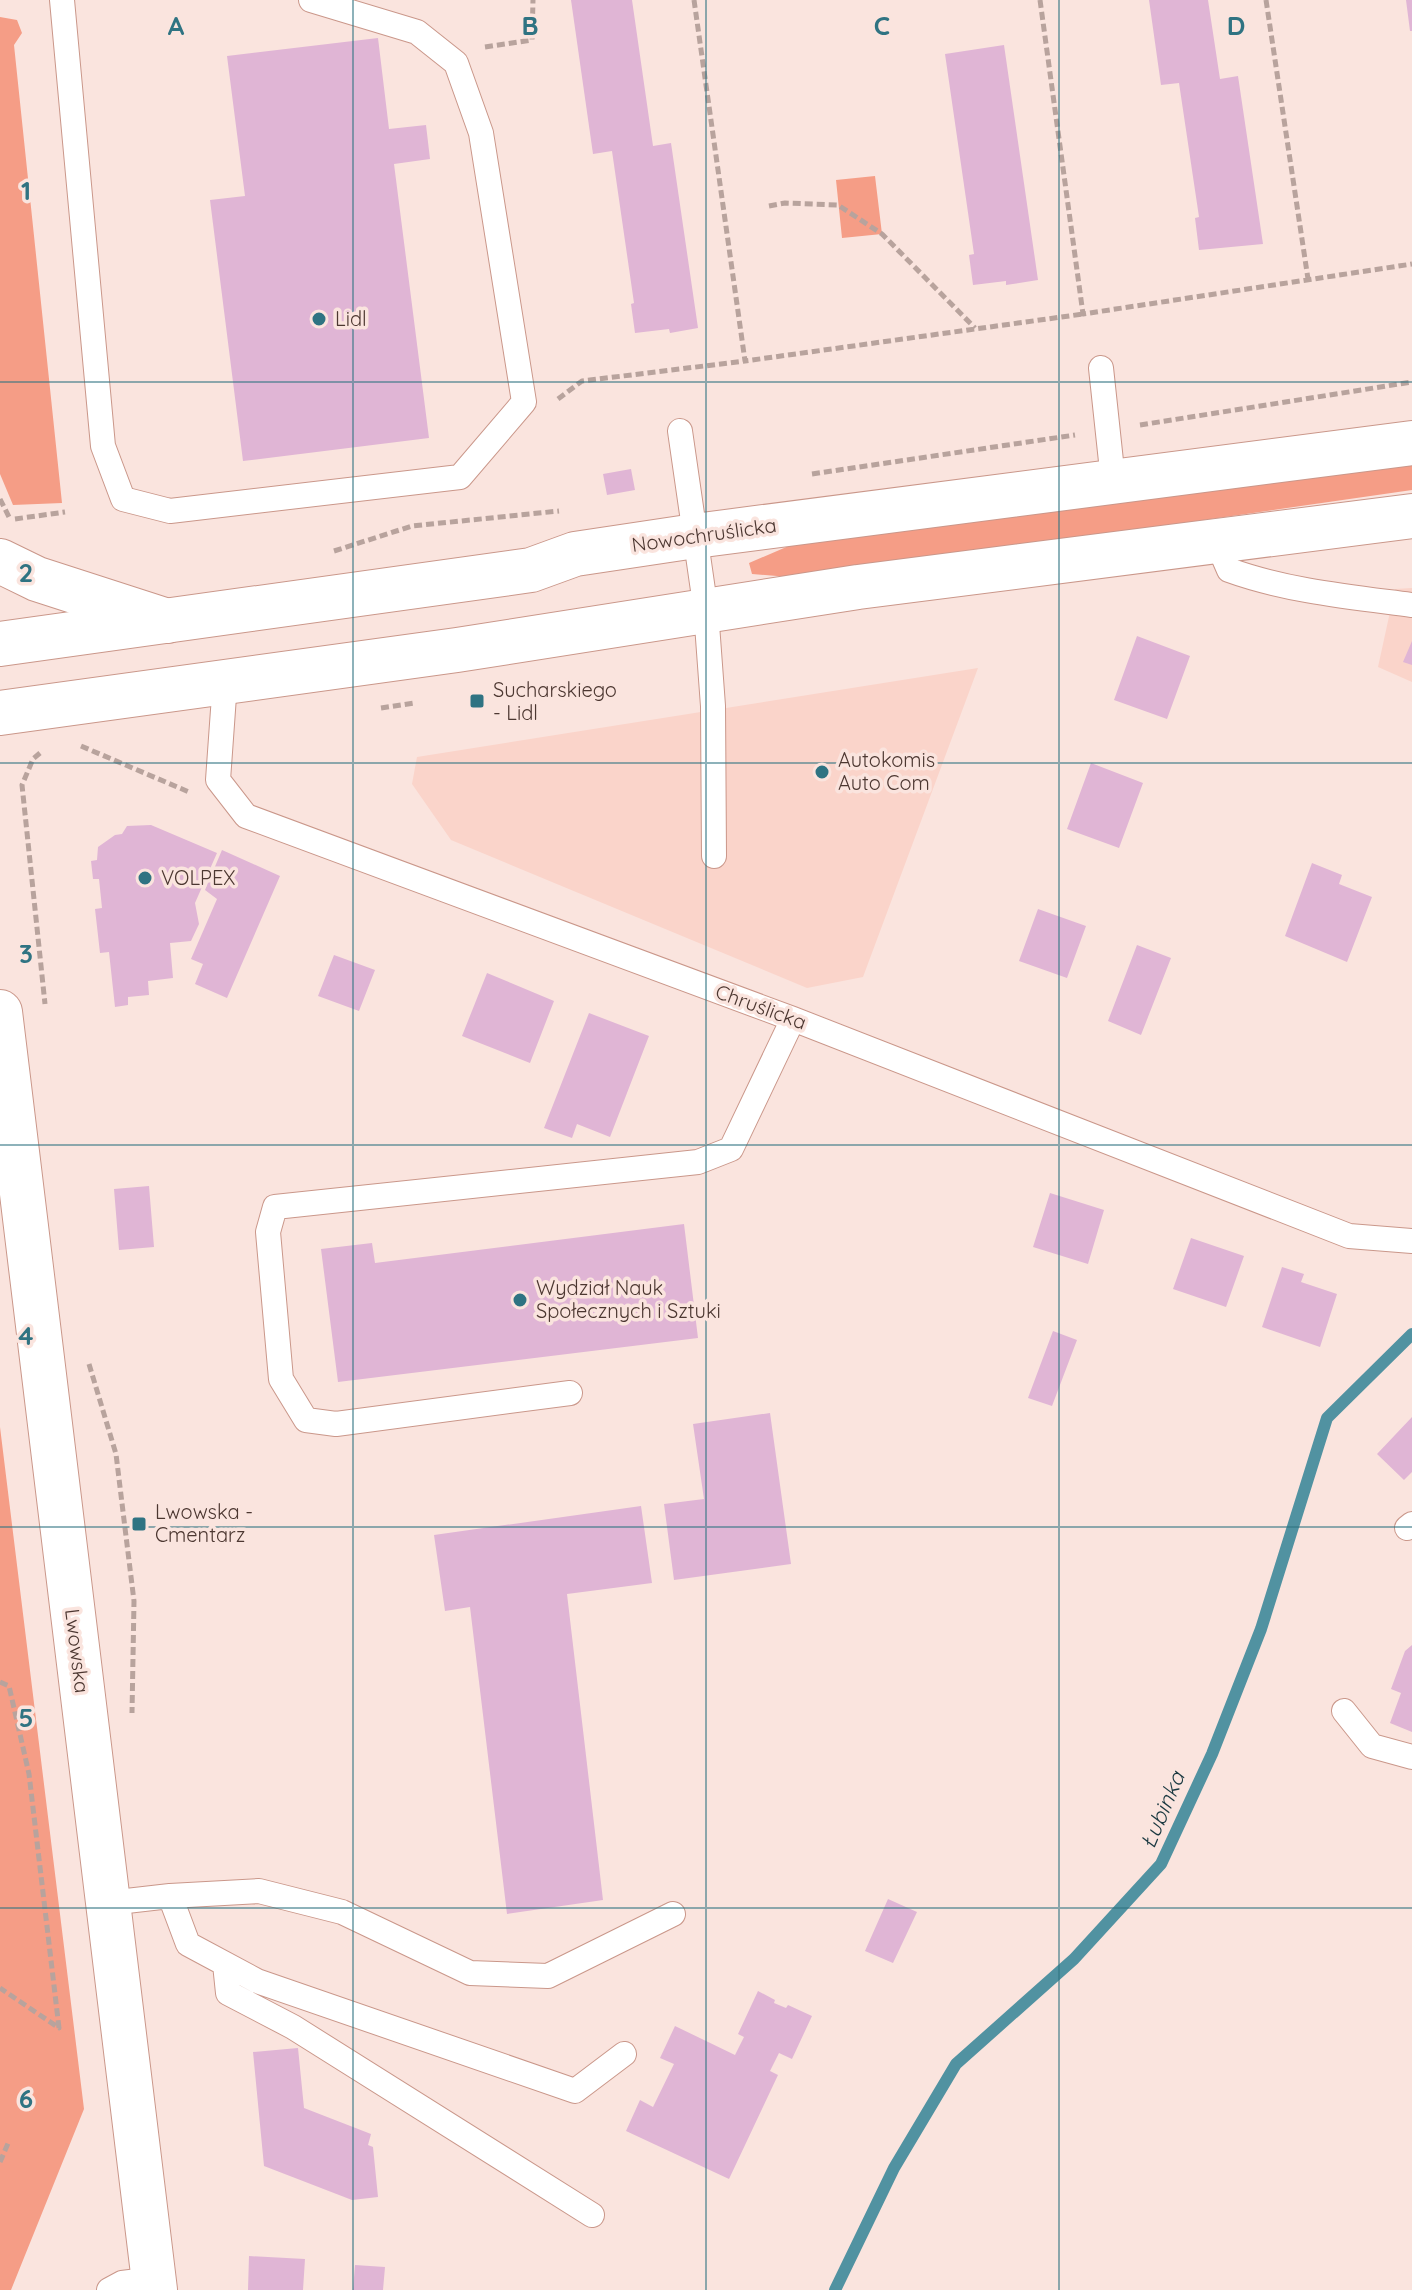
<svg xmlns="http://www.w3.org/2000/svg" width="1412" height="2290" font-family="Quicksand,sans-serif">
<rect width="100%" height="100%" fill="#fae4de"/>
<path fill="#fad4ca" d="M1412,588v94l-34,-15 17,-78z
M978,668l-115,309 -56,11 -356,-148 -39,-56 5,-27z"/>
<path fill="#f59d86" d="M0,17l17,3 5,13 -8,12 48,458 -49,2 -13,-31z
M875,176l7,58 -40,4 -6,-58z
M1412,464v26l-611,88 -49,-4 -3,-11 42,-18z
M0,1427l84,682 -73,181h-11z"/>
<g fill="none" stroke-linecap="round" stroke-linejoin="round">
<path stroke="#5192a1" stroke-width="12" d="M835,2290l59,-122 62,-104 118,-105 87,-95 51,-110 49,-125 66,-211 85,-84"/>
</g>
<path fill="#e0b5d5" d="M571,0h61l21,146 18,-3 27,185 -28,5 -1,-4 -34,4 -4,-29 3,-1 -22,-152 -19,3z
M1149,0h59l12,79 18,-3 25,168 -64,6 -4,-32 4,-1 -20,-134 -18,2z
M1406,0h6v31h-2z
M378,38l11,91 37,-4 4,34 -36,5 35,274 -186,23 -33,-261 35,-4 -18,-140z
M1004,45l34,235 -32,5v-4l-33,4 -4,-30 5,-1 -29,-200z
M631,469l4,21 -28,5 -4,-21z
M1137,636l53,20 -23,63 -53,-19z
M1412,641v24l-9,-3z
M1091,763l52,20 -24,65 -52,-19z
M151,825l66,28 -22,50 4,21 -8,17 -21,2 3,35 -25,3 1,14 -21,2v8l-13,2 -6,-55 -9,1 -5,-44 7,-1 -3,-29h-6l-2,-18 6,-1 1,-13 17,-12 7,-1 5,-8z
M222,850l58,26 -53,122 -32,-14 8,-20 -12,-5 26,-60 -12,-9z
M1312,863l30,12 -3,9 33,13 -25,65 -62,-26z
M1038,909l48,17 -19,52 -48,-17z
M1137,945l34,13 -30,77 -33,-14z
M334,955l41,15 -16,41 -41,-15z
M487,973l67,28 -24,62 -68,-27z
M589,1013l60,23 -39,101 -33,-13 -5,14 -28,-10z
M149,1186l5,61 -35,3 -5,-61z
M1050,1193l54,17 -16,54 -55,-17z
M684,1224l14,114 -360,44 -17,-133 51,-6 3,20z
M1191,1238l53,18 -18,51 -53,-18z
M1282,1267l22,7 -3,8 36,12 -17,53 -58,-20z
M1053,1331l24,9 -25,66 -24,-8z
M770,1413l21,151 -117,16 -10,-76 40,-5 -11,-75z
M1412,1417v55l-8,8 -27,-26z
M641,1506l11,77 -85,11 36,306 -96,14 -37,-307 -25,4 -11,-76z
M1412,1645v87l-22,-9 11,-30 -10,-4 14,-38z
M888,1899l29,13 -24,51 -28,-12z
M758,1991l17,9 -1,3 12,5 2,-3 24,11 -20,43 -13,-6 -9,18 8,4 -49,104 -103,-48 14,-31 13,7 21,-43 -14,-6 15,-32 60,29 9,-18 -6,-3z
M298,2048l6,60 67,26 -3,11 5,2 5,50 -26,3 -88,-34 -11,-114z
M249,2256l56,3 -2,31h-55z
M355,2265l30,2 -2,23h-30z"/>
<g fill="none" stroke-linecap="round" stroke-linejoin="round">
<g stroke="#ca978a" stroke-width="26">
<path id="lane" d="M62,0l41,446 20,53 47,12 290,-34 64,-75 -43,-269 -25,-70 -39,-31 -106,-32
M1101,368l12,112
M680,431l26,180 7,95 1,150
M1216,540l13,30c58,21 122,27 183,35
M225,682l-7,98 28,36 547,203 556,217 63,5
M570,1393l-234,31 -30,-4 -25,-41 -13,-147 7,-25 423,-45 33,-13 62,-130
M1407,1528l5,-4
M1344,1711l28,35 40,11
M170,1896l18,48 69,37 318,110 49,-37
M109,1903l61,-7 89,-5 83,21 128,61 78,3 125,-62
M225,1964l3,29 65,34 299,188
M109,2290l13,-7 32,-4"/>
</g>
<g stroke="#ca978a" stroke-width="46">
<path id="secondary" d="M0,561l37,18 130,42"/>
</g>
<g stroke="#ca978a" stroke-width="46">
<path id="primary" d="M0,644l531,-74 44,-16 120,-18 717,-93
M0,713l457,-63 401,-63 554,-71
M0,1012l155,1278"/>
</g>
<path stroke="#b8a39d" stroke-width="5" stroke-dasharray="8 4" stroke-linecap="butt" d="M694,0l51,361 338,-47
M1040,0l43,314 329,-50
M1266,0l42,279
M485,47l47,-7 1,-40
M769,206l16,-3 53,2 44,29 93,94
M558,399l24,-18 163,-20
M1140,425l272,-43
M812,474l263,-39
M0,499l10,20
M15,519l50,-7
M334,551l78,-25 147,-15
M381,708l33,-5
M81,746l108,46
M40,753l-7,6 -11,26 23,219
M89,1364l27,90 9,74 9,73 -2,112
M0,1682l9,4 20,88 30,254 -59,-40
M0,2162l9,-21"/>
<use href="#lane" stroke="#fff" stroke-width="24"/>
<use href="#secondary" stroke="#fff" stroke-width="44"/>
<use href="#primary" stroke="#fff" stroke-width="44"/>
</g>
<path fill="none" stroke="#2f7382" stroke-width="2" stroke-opacity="0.55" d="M353,0v2290M706,0v2290M1059,0v2290M0,382h1412M0,763h1412M0,1145h1412M0,1527h1412M0,1908h1412"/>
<g fill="#2f7382" stroke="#fae4de" stroke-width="3">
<circle cx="319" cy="319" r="8"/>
<rect x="469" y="693" width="16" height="16" rx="4"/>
<circle cx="822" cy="772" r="8"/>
<circle cx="145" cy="878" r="8"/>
<circle cx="520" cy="1300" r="8"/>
<rect x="131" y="1516" width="16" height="16" rx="4"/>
</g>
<g text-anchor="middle" stroke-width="7" stroke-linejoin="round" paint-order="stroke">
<g font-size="20" fill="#4c3731" stroke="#fae4de" text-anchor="start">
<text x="335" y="326">Lidl</text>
<text x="493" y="697">Sucharskiego<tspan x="493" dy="23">- Lidl</tspan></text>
<text x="838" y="767">Autokomis<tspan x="838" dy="23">Auto Com</tspan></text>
<text x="161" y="885">VOLPEX</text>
<text x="536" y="1295">Wydział Nauk<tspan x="536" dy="23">Społecznych i Sztuki</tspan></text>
<text x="155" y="1519">Lwowska -<tspan x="155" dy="23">Cmentarz</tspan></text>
</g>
<g font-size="20" fill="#4c3731" stroke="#fae4de">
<text transform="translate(704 535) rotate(-8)" y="7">Nowochruślicka</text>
<text transform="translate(761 1007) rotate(20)" y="7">Chruślicka</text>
<text transform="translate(77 1651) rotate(83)" y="7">Lwowska</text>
</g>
<g font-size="22" font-style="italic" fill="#193840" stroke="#fae4de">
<text transform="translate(1162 1810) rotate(-67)" y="8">Łubinka</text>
</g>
</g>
<g font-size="26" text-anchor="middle" font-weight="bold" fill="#2f7382" stroke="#fae4de" stroke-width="7" stroke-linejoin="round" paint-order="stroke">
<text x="176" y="35">A</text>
<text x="530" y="35">B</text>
<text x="882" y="35">C</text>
<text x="1236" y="35">D</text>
<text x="26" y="200">1</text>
<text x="26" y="582">2</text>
<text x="26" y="963">3</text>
<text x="26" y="1345">4</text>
<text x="26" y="1727">5</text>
<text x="26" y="2108">6</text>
</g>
</svg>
